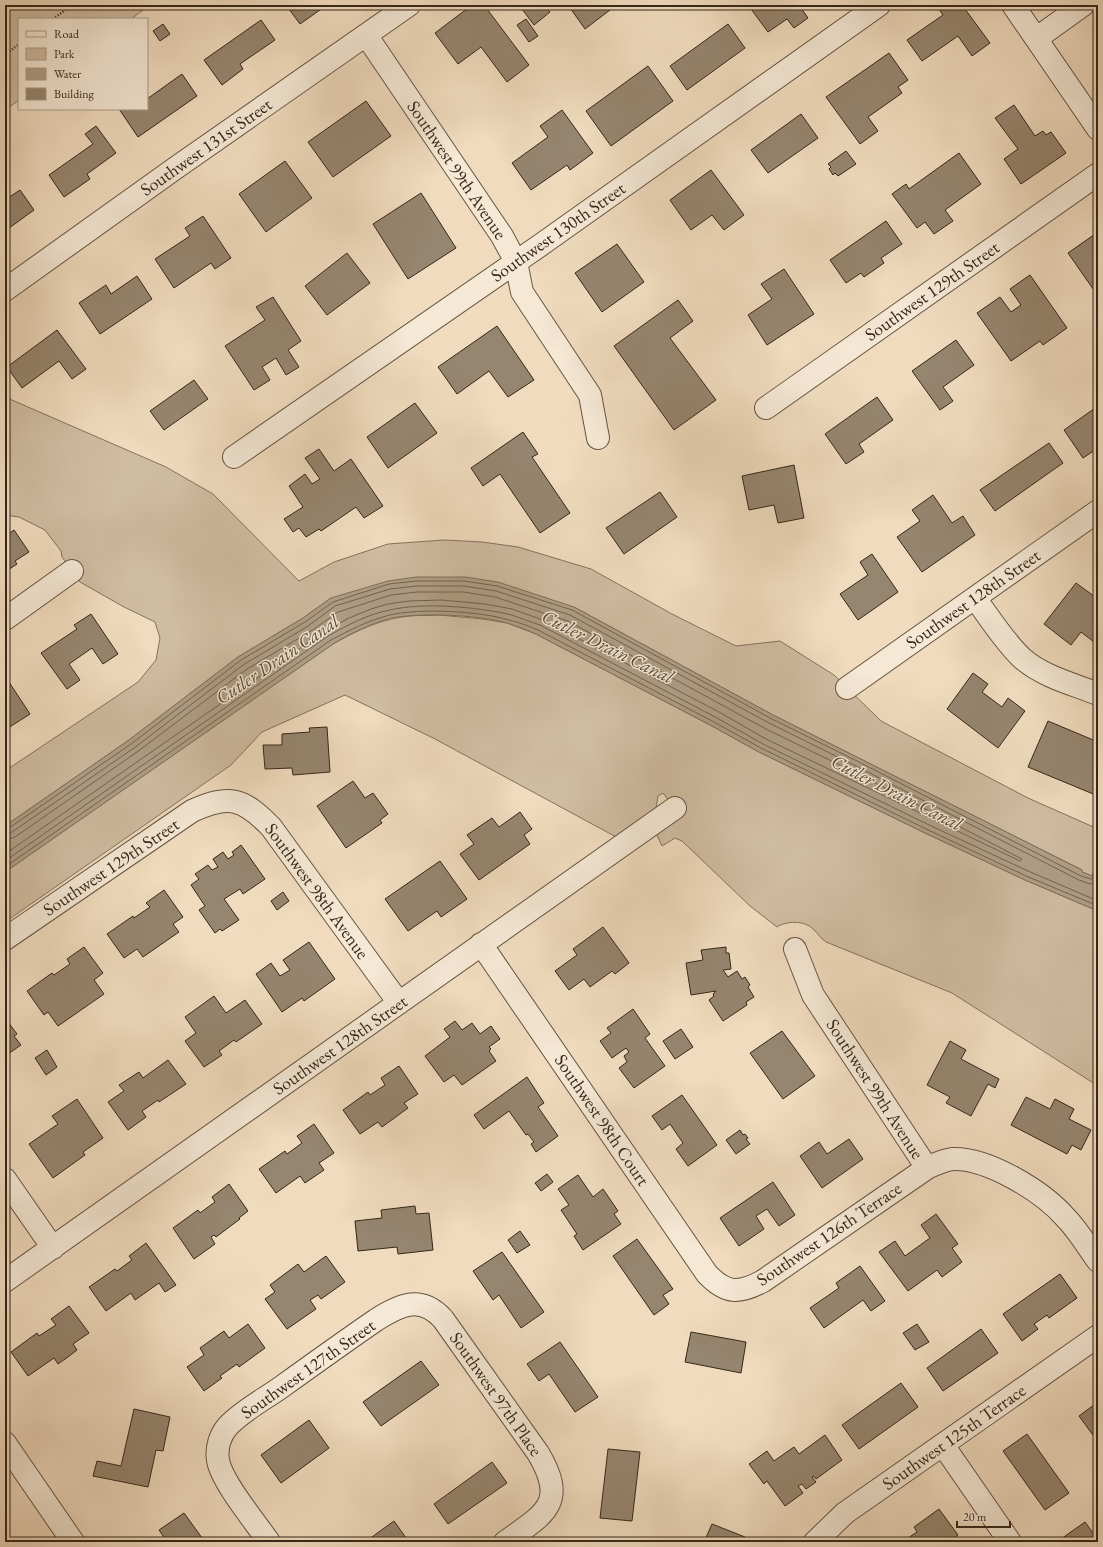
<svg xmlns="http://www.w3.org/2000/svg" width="1103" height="1547" font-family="'EB Garamond',serif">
<rect width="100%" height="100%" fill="#f0dbbe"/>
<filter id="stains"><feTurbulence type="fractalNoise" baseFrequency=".005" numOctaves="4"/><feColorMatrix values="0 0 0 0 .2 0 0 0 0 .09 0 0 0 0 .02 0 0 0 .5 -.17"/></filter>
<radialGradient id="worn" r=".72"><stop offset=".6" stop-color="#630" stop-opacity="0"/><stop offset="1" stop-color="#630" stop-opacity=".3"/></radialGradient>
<path fill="#d0bca2" stroke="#82725e" d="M5,5h145l-19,14h-112v81l-14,10z
M5,397l161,70 47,27 86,87 35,-19 54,-18 56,-4 38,2 36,5 73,22 81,45 64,32 44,-5 54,34 47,46 147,77 70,31v45l-4,-2 -2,4 -10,-4v-2l-309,-155 -199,-108 -243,-9 -28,20 -65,39 -109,83 -124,86v-55l133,-89 18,-22 4,-22 -5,-16 -31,-15 -44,-25 -18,-25 -1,-6 -16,-21 -26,-13 -14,-2z
M439,615l44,4 24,4 29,11 176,92 47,26 164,80 102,48 73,31v175l-146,-93 -126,-51c-6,-4 -8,-9 -13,-13 -9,-9 -27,-8 -36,-2l-27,-21 -68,-65 -7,-3 -13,8 -6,-13 25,-16 -18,-24 -5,3 -2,12 -38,30 -183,-99 -90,-44 -83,37 -31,33 -226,157v-50l328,-228c25,-14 50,-26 78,-28 9,-1 19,0 28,-1z"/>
<path fill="#b09e86" stroke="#7f6e5a" d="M416,577h49l33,5 76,25 199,108 309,155v2l10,4 2,-4 4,2v37l-73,-31 -102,-48 -164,-80 -47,-26 -176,-92c-9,-4 -19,-8 -29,-11 -29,-8 -85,-11 -115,-5 -21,5 -41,15 -59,26l-328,228v-46l124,-86 109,-83 65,-39 28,-20 57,-17z"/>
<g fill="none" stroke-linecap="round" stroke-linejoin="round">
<path stroke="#726250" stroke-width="1" d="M5,829l4,-1 122,-84 110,-84 64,-38 28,-20 56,-18 27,-3h48l33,5 75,24 200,109 87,43 222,114 10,3 7,-2
M5,834l7,-2 122,-84 109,-83 65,-39 27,-20 55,-17 27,-3h47l32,5 74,24 199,108 87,43 223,114 11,4 8,-2
M5,840l10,-3 122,-85 110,-83 64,-38 27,-19 53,-17 26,-3h47l31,5 73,24 198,108 88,43 168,87 -2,2 -254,-122 -47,-27 -176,-92 -31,-11 -27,-5 -44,-4 -32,1 -21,3 -17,5 -22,9 -24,13 -320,223
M5,861l323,-225c20,-11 40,-22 62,-26 34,-8 84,-3 118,4 11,3 22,8 32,11l177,93 46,26 164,80 101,47 70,30
M5,867l326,-227c19,-10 38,-20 59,-25 29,-7 90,-4 119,5 10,2 19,6 29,10l176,92 47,26 163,80 102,48 72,30"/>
</g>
<path fill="#96856f" stroke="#352719" d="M286,5h41l-27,19z
M472,5h12l45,60 -22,17 -26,-35 -23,17 -23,-31z
M519,5h28l-2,1 5,6 -16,13z
M568,5h39l3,5 -25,19z
M748,5h51l9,13 -14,10 -7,-9 -19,13z
M944,5h18l28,38 -18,13 -14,-20 -36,25 -15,-21 36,-25 -4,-6z
M526,19l12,17 -9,6 -12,-17z
M261,20l14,20 -35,24 3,5 -21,16 -18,-25z
M163,24l7,10 -10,7 -7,-10z
M728,24l17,24 -58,42 -17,-24z
M889,53l19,27 -10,7 4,6 -34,24 10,14 -18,13 -34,-47z
M648,66l25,35 -62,45 -25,-35z
M182,74l15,22 -59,41 -19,-28h28v-10z
M366,101l25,35 -58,41 -25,-35z
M1014,105l21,31 8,-5 3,4 5,-3 15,21 -45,31 -17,-25 14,-10 -23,-31z
M562,110l31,43 -23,17 -3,-5 -36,25 -19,-27 36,-26 -8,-11z
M801,114l17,24 -50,35 -17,-23z
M96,126l20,27 -29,21 3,5 -26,18 -15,-22 44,-31 -8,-10z
M846,151l10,13 -18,12 -3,-3 -2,2 -4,-6 2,-2 -3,-3z
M959,153l22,31 -36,26 8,11 -19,13 -9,-12 -8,6 -25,-34 14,-10 3,5z
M285,161l27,37 -46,34 -27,-38z
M711,170l33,45 -20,15 -12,-15 -21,15 -21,-30z
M20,190l14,20 -29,21v-31z
M421,193l35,55 -48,31 -35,-55z
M203,216l28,42 -16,11 -4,-6 -37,25 -19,-29 35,-23 -5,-8z
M886,221l16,23 -21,14 3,5 -20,14 -3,-4 -15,10 -16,-23z
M1098,232v64l-30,-43z
M617,244l27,38 -42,30 -27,-39z
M347,253l23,30 -43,32 -22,-29z
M784,269l30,45 -47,31 -19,-30 24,-16 -11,-15z
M1030,275l37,53 -24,17 -3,-4 -29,20 -34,-48 23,-16 11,15 10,-7 -11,-16z
M137,276l15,23 -52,35 -21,-31 27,-18 5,9z
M273,297l28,44 -13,9 11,17 -13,8 -10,-17 -14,9 8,13 -16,10 -29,-44 40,-26 -9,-13z
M678,300l15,21 -23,17 46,62 -42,30 -60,-84z
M497,326l37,54 -26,17 -19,-26 -32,23 -19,-27z
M57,330l29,39 -14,10 -13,-18 -37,27 -15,-21z
M956,340l18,25 -31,22 10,14 -13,9 -28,-39z
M194,380l14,19 -44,31 -14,-19z
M877,397l16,23 -34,24 5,8 -18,12 -21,-30z
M415,403l22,30 -49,35 -21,-31z
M1098,406v28l-3,2 3,3v9l-15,10 -19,-28z
M523,432l15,22 -6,3 38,56 -30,20 -40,-59 -17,12 -12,-18z
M1049,443l14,20 -68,48 -15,-21z
M319,449l15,22 17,-12 32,47 -19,12 -8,-11 -35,24 -2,-2 -13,8 -7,-9 -6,4 -9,-13 19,-12 -14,-21 16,-12 7,10 8,-5 -15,-21z
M794,465l10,53 -26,5 -4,-18 -25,5 -7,-34z
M660,492l17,25 -53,37 -18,-26z
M933,495l19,28 11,-7 12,19 -53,37 -25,-35 23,-16 -8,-11z
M14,530l15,22 -14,9 2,3 -12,8v-36z
M872,554l26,38 -40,28 -18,-26 28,-19 -8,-13z
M1076,583l22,16v46l-17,-13 -10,13 -27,-21z
M91,614l27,40 -15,10 -11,-16 -23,16 11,16 -13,9 -26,-36 36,-24 -3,-4z
M973,673l15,11 -6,8 20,15 6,-9 17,13 -27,37 -51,-39z
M5,676l25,38 -25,16z
M1048,721l50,21v54l-70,-29z
M327,727l3,45 -37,3 -1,-7 -27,1 -2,-24h19v-11l28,-2 -1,-4z
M353,781l12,17 8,-5 15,21 -8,6 2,3 -36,25 -29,-42z
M520,812l12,17 -8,6 6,9 -51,36 -19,-26 14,-10 -7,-9 25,-17 7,9z
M241,845l24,34 -22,15 -3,-5 -16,10 15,21 -17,11 -2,-2 -5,4 -16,-23 6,-4 -14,-21 8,-6 -4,-5 13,-9 4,5 6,-3 -5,-8 10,-7 5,7 6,-4 -2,-3z
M440,861l27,38 -26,18 -4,-6 -29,20 -23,-32z
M164,890l19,27 -10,7 6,8 -36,25 -6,-8 -13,9 -17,-24 26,-18 1,2 16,-11 -4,-4z
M283,892l6,9 -12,9 -6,-9z
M603,927l26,36 -14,11 -3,-3 -22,16 -6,-8 -15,11 -14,-19 22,-16 -4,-6z
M309,942l26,37 -31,22 -2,-3 -20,14 -26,-38 15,-11 9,13 10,-6 -7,-10z
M84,947l19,26 -9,7 10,14 -46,32 -10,-14 -4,3 -17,-24 25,-18 2,2 16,-11 -3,-5z
M726,947v6h3l2,16 -8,1 5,7 9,-6 5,8 3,-2 5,8 -2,2 6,10 -8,5 1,3 -24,16 -14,-21 5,-4 -1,-2 3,-3 -25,4 -5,-32 17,-3 -2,-10z
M214,996l12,17 19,-13 17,24 -26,18 -2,-2 -15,11 3,4 -18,12 -19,-26 11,-8 -11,-16z
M633,1009l17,25 -5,4 20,28 -31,22 -15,-20 8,-6 -3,-6 5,-4 -3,-4 -14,10 -12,-17 11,-8 -4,-5z
M5,1018l12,16 -3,2 7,9 -16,11z
M455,1021l7,9 10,-7 8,11 11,-8 9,13 -11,8 2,2 -2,2 7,10 -34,24 -8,-10 -10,7 -19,-26 25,-19 -6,-8z
M681,1029l12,18 -18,12 -12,-18z
M782,1031l33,45 -32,23 -33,-46z
M950,1041l16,9 -5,9 38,20 -4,9 -7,-4 -17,32 -25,-13 4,-6 -23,-12z
M47,1050l10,17 -11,8 -11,-17z
M168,1060l18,24 -27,18 -1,-2 -16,11 4,6 -18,13 -20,-28 16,-11 -5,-6 20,-13 4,6z
M399,1066l19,28 -14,9 4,5 -26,19 -4,-5 -18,12 -17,-24 25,-18 2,3 15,-10 -4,-7z
M527,1077l17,26 -6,4 20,29 -22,16 -5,-8 3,-2 -6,-8 -2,1 -17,-24 -25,18 -10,-14z
M682,1095l35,50 -29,21 -12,-17 7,-6 -13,-19 -8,6 -10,-14z
M1026,1097l24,12 5,-10 19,10 -5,10 22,11 -10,20 -9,-5 -5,9 -56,-29z
M77,1099l26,39 -20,14 2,3 -32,23 -24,-34 29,-20 -6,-8z
M314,1124l20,29 -15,10 5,7 -19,13 -5,-7 -24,17 -17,-24 26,-18 2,3 15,-11 -5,-7z
M740,1130l3,5 2,-1 3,4 -2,1 4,5 -14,10 -10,-14z
M849,1139l14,20 -41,29 -22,-32 19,-14 8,12z
M547,1174l6,8 -12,9 -6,-8z
M578,1175l15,22 10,-8 15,22 -4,3 7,10 -38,26 -9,-14 3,-2 -16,-24 8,-5 -11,-16z
M773,1182l22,33 -16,11 -12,-17 -11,7 8,13 -25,17 -19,-28z
M229,1184l19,27 -9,7 1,1 -24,18 -2,-2 -3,2 4,7 -21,15 -21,-31 25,-18 2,3 15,-11 -3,-5z
M415,1206l1,8 13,-1 4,37 -35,4 -1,-7 -39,4 -3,-30 27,-3 -1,-8z
M936,1214l22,30 -6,4 10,14 -20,15 -5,-7 -29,21 -29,-39 16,-11 10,15 25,-18 -9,-13z
M520,1231l10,14 -13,8 -9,-13z
M637,1239l36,50 -10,6 6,9 -15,11 -41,-59z
M146,1243l30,42 -11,7 -6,-9 -24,17 -4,-7 -25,18 -17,-24 26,-18 2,2 15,-11 -3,-4z
M502,1252l42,60 -23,16 -22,-33 -6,5 -20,-29z
M326,1256l19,26 -24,17 -3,-4 -8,5 6,9 -29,20 -22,-30 10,-7 -5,-7 28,-21 6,8z
M860,1266l25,35 -14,10 -8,-11 -39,28 -14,-20 29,-20 -3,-5z
M1060,1274l17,24 -28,20 -2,-3 -13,9 4,5 -16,12 -19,-27z
M69,1306l20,27 -16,11 4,6 -9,7 -10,7 -4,-6 -26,18 -17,-24 26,-19 2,3 17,-11 -5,-6z
M248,1324l17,24 -26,19 -2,-3 -17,12 2,2 -18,13 -17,-24 17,-12 -4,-7 24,-17 5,7z
M917,1324l12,18 -14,8 -12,-17z
M981,1329l17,24 -55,38 -16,-23z
M691,1332l55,10 -5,31 -56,-11z
M560,1342l38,55 -23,15 -26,-38 -10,7 -12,-17z
M421,1361l18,24 -58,41 -18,-24z
M901,1383l17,24 -59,42 -17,-24z
M1098,1402v40l-19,-26z
M134,1409l36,8 -7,34 -7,-1 -8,37 -55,-11 4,-15 24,5z
M309,1420l20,28 -48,35 -20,-28z
M1027,1434l42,59 -24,17 -42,-59z
M825,1435l17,25 -26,19 -2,-3 -2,1 4,5 -10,7 -4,-5 -4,2 5,7 -18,13 -18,-25 -3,3 -15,-20 18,-13 7,10 20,-14 5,7z
M608,1449l32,3 -8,69 -32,-3z
M492,1462l15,21 -59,41 -14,-20z
M939,1509l19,26 -10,7h-46l15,-10 -3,-5z
M184,1513l21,29h-38l-8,-12z
M394,1521l15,21h-44z
M1085,1522l13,18v2h-35l-2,-3z
M712,1524l33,13 -2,5h-39z"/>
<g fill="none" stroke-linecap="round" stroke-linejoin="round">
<g stroke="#645442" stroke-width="24">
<path id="minor" d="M1013,5l85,124
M366,35l136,201 14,26 6,30 68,103 8,43
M1037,38l46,-33
M5,290l172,-123 232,-162
M766,408l332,-234
M234,457l308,-213 337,-239
M975,598c14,19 31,46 48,61 21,18 50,25 75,35
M5,619l67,-48
M847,688l251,-177
M5,939l187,-128c37,-17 51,-13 79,16l128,176
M481,944l226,330c19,20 32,20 56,7l164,-113
M795,949l18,46 114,173c8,-4 17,-8 26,-9 35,-1 89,32 112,58 13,13 22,29 33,44
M5,1179l48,69
M5,1281l670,-473
M5,1443l68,99
M943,1445l67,97
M269,1542c-13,-19 -48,-61 -51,-82 -2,-12 2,-25 10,-34 14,-15 35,-26 52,-38 32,-23 64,-46 96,-68 25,-16 45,-25 67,-1l95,134c30,50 7,61 -33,89
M815,1542l30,-29 253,-177"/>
</g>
<path stroke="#352719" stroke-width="2.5" stroke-dasharray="1 2" stroke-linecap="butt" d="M53,19l19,-14
M5,55l14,-11"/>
<use href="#minor" stroke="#f5e8d5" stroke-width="22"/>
</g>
<g text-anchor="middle" stroke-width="3" stroke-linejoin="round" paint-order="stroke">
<g font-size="18" fill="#352719" stroke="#f5e8d5">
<text transform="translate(206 147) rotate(-35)" y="6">Southwest 131st Street</text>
<text transform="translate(457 170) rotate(56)" y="6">Southwest 99th Avenue</text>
<text transform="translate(558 232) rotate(-35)" y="6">Southwest 130th Street</text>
<text transform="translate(932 291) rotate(-35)" y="6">Southwest 129th Street</text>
<text transform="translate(973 599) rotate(-35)" y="6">Southwest 128th Street</text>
<text transform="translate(111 867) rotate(-34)" y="6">Southwest 129th Street</text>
<text transform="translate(317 891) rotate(54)" y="6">Southwest 98th Avenue</text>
<text transform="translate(340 1045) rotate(-35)" y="6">Southwest 128th Street</text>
<text transform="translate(875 1089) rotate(57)" y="6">Southwest 99th Avenue</text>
<text transform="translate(602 1120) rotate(56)" y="6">Southwest 98th Court</text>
<text transform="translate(829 1234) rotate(-34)" y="6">Southwest 126th Terrace</text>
<text transform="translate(308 1369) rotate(-35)" y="6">Southwest 127th Street</text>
<text transform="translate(496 1394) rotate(55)" y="6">Southwest 97th Place</text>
<text transform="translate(954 1437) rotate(-35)" y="6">Southwest 125th Terrace</text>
</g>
<g font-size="19" font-style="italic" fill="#5a4b3a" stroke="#f5e8d5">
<text transform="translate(608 646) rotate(26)" y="7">Cutler Drain Canal</text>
<text transform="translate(277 659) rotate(-34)" y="7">Cutler Drain Canal</text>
<text transform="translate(897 792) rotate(27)" y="7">Cutler Drain Canal</text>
</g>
</g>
<rect width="1103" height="1547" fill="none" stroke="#f0dbbe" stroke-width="20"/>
<rect x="6" y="6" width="1091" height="1535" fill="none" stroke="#352719" stroke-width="2"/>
<rect x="10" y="10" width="1083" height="1527" fill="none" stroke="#352719"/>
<rect x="18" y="18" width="130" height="92" fill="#f5e8d5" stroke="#a89b8a"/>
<rect x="26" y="31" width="20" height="6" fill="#f5e8d5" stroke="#a89b8a"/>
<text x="54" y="38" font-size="12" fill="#352719">Road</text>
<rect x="26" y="48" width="20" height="12" fill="#d0bca2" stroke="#a89b8a"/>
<text x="54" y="58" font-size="12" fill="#352719">Park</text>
<rect x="26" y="68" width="20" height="12" fill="#b09e86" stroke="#a89b8a"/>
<text x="54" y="78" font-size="12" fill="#352719">Water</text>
<rect x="26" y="88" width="20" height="12" fill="#96856f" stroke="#a89b8a"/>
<text x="54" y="98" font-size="12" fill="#352719">Building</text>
<path d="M957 1521v6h53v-6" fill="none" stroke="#352719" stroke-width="2"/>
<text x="963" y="1521" font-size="12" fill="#352719" stroke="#f5e8d5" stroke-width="3" paint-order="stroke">20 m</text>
<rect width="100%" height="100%" filter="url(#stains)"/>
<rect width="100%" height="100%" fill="url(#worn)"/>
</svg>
